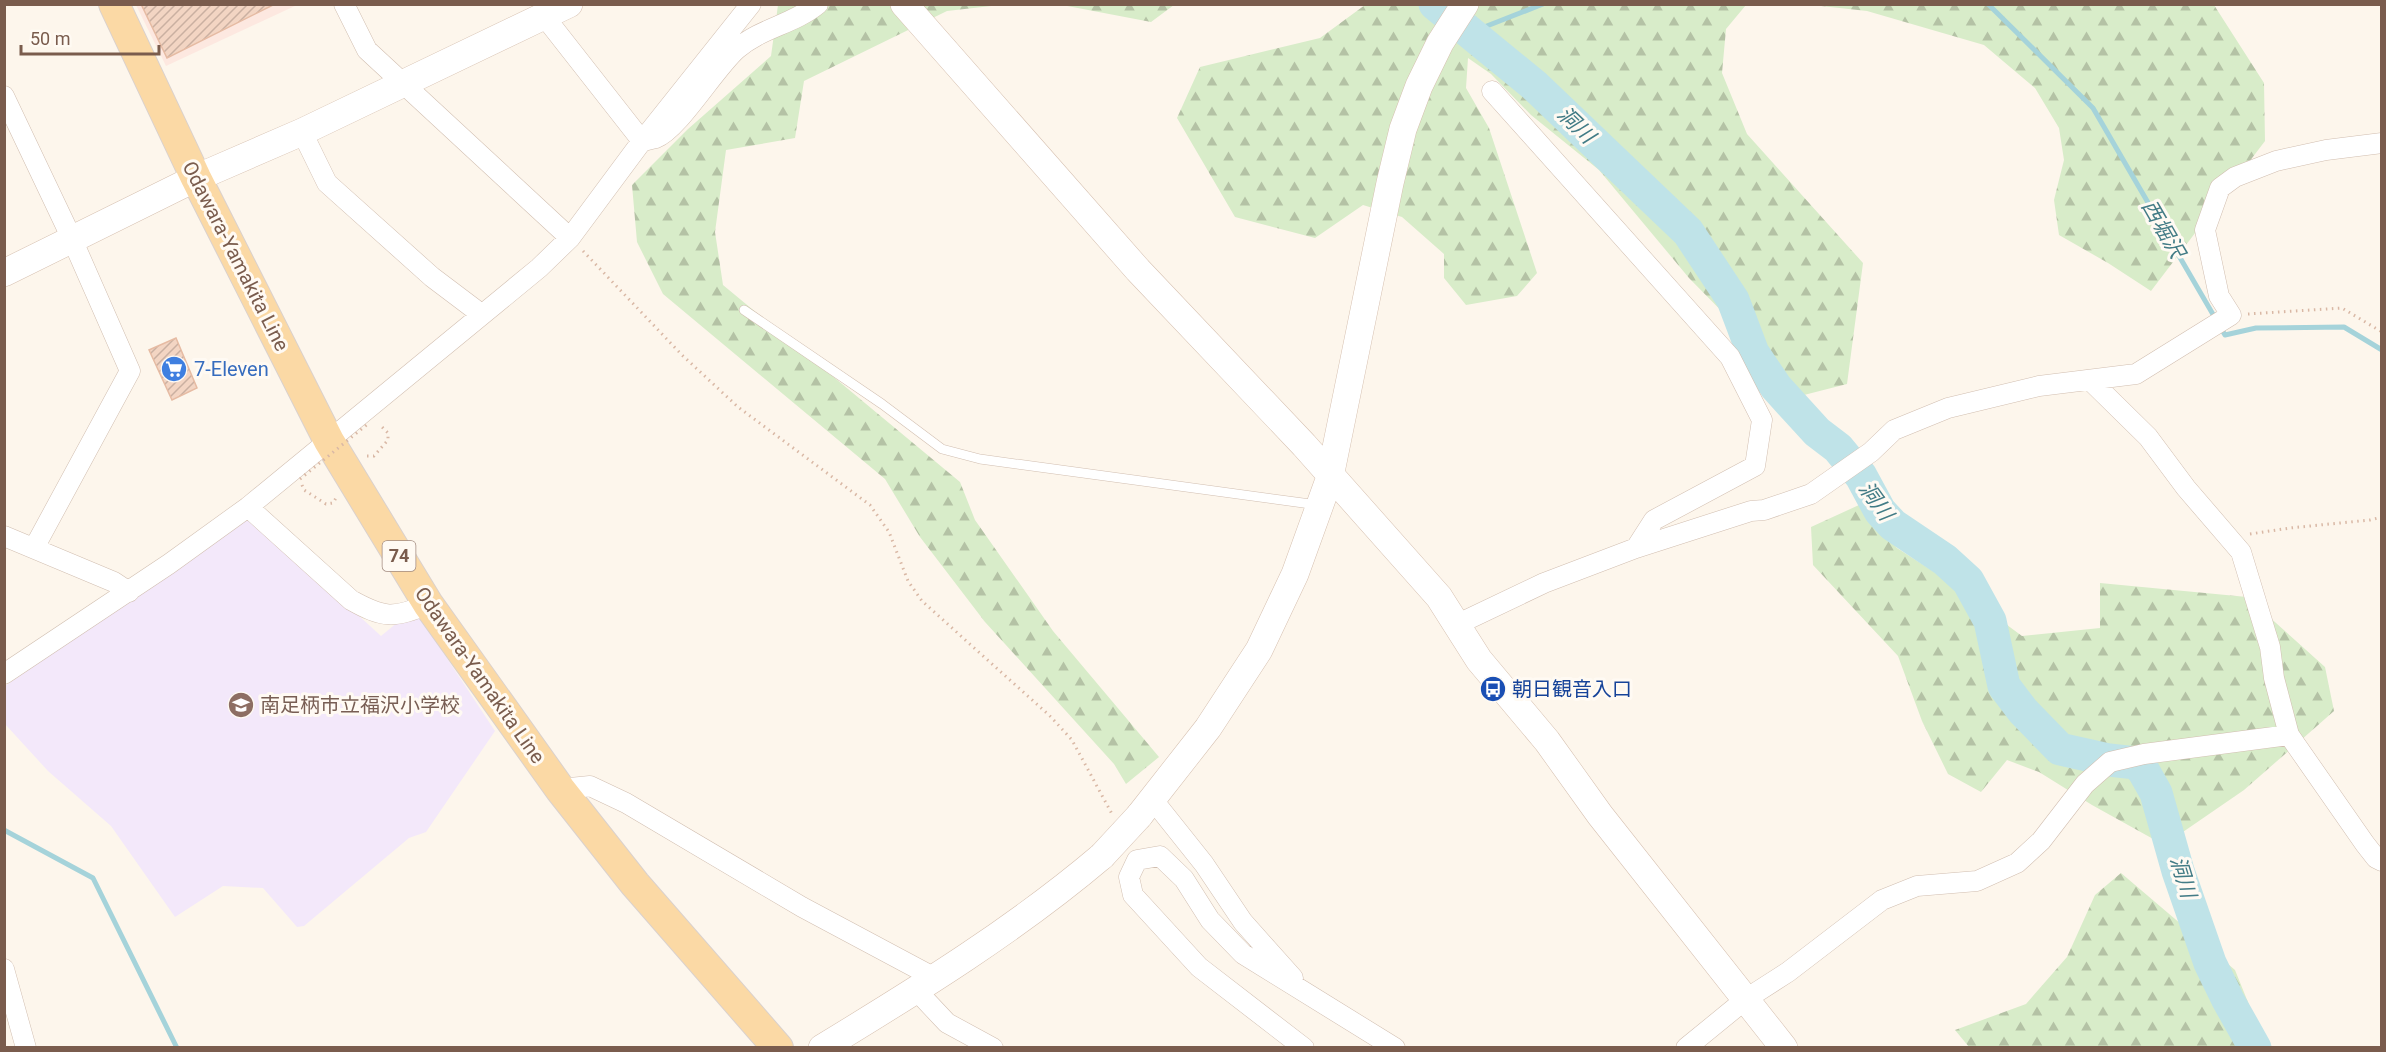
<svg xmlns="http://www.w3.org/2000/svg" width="2386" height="1052" font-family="Roboto,'Noto Sans JP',sans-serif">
<defs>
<pattern id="forest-firs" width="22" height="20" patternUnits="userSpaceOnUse" patternTransform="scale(1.5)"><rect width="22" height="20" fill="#d8ecc9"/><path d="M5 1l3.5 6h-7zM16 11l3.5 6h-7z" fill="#b4c2a5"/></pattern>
<pattern id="building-hatch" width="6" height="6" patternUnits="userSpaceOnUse" patternTransform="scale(1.5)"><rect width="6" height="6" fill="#f3d5c3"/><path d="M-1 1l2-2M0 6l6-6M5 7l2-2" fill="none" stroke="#cab0a1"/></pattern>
</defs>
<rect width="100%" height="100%" fill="#fdf6ec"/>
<path fill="#fde8e0" d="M136,5h161l-131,61z"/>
<path fill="#f3e8fa" d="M251,517l130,119 17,-14 17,-2 4,-4 76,115 -69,101 -17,6 -105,88 -7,1 -34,-39 -40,-2 -48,31 -64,-91 -63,-55 -43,-47v-38z"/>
<path fill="url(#forest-firs)" d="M778,5h222l-53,6 -143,70 -9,57 -69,12 -11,82 8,53 237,197 15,38 78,111 106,126 -33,27 -12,-20 -129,-142 -65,-85 -35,-58 -222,-185 -26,-52 -5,-57 56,-56 83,-73z
M1062,5h112l-23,17z
M1365,5h381l-20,24 -4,44 25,61 116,129 -16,121 -43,11 -115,-117 -90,-108 -68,-55 -40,-41 -23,-16 -2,30 23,40 48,145 -20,23 -51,9 -22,-27v-24l-42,-37 -39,-12 -48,33 -80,-21 -58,-99 23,-51 120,-29z
M1812,5h402l50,78 1,58 -114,150 -43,-28 -49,-28 -5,-35 10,-40 -5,-32 -24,-40 -51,-43 -117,-34z
M1859,505l38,43 45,29 80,59 78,-8v-45l147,14 78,70 9,44 -90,79 -80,55 -72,-40 -53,-33 -32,-12 -26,32 -33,-18 -26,-53 -24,-65 -85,-91 -2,-38z
M2121,873l114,97 31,77h-297l-14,-17 71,-26 41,-47 28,-62z"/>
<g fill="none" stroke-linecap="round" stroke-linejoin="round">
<path stroke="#a5d3da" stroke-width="5" d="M1988,4l105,104 132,227 31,-7 88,-1 38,23
M1469,33l74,-29
M4,830l89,48 84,170
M2254,1045l16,3"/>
<path stroke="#bfe3e8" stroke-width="33" d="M1435,4l99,81 154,147 45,68 20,53 23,34 41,45 21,16 23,28 19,35 13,14 52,35 23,21 22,40 14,65 19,25 37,38 49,11 27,3 7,7 13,23 22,78 32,92 18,37 27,48"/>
</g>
<path fill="url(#building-hatch)" stroke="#e6bba3" stroke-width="1.5" d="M141,4h134l-108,54z
M176,338l21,50 -25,12 -23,-50z"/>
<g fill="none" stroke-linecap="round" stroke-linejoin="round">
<g stroke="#d1beb0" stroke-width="10">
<path id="lane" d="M744,310l138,94 60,45 38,10 338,46"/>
</g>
<g stroke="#d1beb0" stroke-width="21">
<path id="street" d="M344,4l23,46 203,188
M544,16l98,125c5,-1 10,-2 14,-3 23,-9 59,-70 81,-89 24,-21 57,-25 81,-45
M1492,91l238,266 32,63 -7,46 -101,54 -18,28
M4,96l68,143 58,132 -96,177
M302,132l25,51 105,94 49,37
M2091,381l57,56 38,51 55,64 29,95 4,31 15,57 76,109 11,14 6,3
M248,507l103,93c32,18 43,19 77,4
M4,536l110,46 15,10
M1458,624l86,-41 92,-35 115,-37 13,-1 47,-16 60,-42 23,-22 54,-22 91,-22 97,-12 95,-59 -12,-19 -14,-66 15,-42 15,-11 41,-16 50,-11 56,-7
M4,674l165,-110 79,-57 291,-239 31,-30 72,-97 109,-137
M560,789l30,-3 36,17 176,104 133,71
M1153,800l51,64 39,58 50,56
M4,969l22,79
M916,990l31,33 46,25
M1304,1048l-105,-81 -66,-72 -4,-18 8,-17 23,-4 24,23 26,41 33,34 152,94
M1686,1048l60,-49 42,-27 94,-72 35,-14 60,-5 40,-18 24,-22 44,-57 25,-22 34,-8 145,-19"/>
</g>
<g stroke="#d6c0b0" stroke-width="28">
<path id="secondary" d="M904,4l234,266 166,175 135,152 40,63 68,81 53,74 184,233
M4,273l192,-95 106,-46 267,-128
M1139,816l69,-88 51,-78 36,-76 35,-97 60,-294 13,-54 16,-43 21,-43 25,-39
M822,1048c97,-59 194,-119 280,-192"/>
</g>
<g stroke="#dad1cd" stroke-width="32">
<path id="primary" d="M114,4l82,174 133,263 99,163 132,185 75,95 143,164"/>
</g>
<path stroke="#d9b8a5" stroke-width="3" stroke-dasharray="1.5 4.5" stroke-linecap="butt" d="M583,251l99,104 56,52 132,98 19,27 19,49 14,20 129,116 21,23 40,74
M2248,314l94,-6 40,24
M367,456h7l14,-16v-7l-9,-9
M302,485l2,5 22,14 7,-1 3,-5
M2250,534l40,-6 80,-8 12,-3"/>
<use href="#lane" stroke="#fff" stroke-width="9"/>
<use href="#street" stroke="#fff" stroke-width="20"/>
<use href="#secondary" stroke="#fff" stroke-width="27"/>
<use href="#primary" stroke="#fbd9a5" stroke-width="30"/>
<g stroke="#d6c0b0" stroke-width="28" stroke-linecap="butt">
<path id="secondary-bridge" d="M1102,856l37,-40"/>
</g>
<path stroke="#d9b8a5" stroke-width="3" stroke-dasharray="1.5 4.5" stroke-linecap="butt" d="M300,479l69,-56"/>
<use href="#secondary-bridge" stroke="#fff" stroke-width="27"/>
</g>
<defs>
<g id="supermarket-disc" transform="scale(1.35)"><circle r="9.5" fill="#3f7fe0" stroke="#fffaf3"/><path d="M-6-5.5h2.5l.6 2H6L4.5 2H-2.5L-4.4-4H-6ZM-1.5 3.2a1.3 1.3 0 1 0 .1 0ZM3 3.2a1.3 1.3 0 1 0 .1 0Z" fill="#fff"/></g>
<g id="bus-disc" transform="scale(1.35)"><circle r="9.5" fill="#1a4fb4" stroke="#fffaf3"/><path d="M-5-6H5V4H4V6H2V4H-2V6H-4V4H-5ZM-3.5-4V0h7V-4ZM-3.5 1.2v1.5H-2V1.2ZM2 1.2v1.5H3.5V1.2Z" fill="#fff"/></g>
<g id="school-disc" transform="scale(1.35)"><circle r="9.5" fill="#8d6e63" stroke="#fffaf3"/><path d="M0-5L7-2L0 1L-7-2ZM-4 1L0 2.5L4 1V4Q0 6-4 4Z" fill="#fff"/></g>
</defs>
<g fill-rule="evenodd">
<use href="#supermarket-disc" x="174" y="369"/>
<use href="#bus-disc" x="1493" y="689"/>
<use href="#school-disc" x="241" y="705"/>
</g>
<g text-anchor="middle" stroke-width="6" stroke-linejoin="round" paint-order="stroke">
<rect fill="#fffaf3" stroke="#a28b7f" stroke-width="1.5" x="382.5" y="541" width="33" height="30" rx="4.5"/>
<g font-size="18" font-weight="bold" fill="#7a5c4d">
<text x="399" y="562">74</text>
</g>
<g font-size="20" fill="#7a5c4d" stroke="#fffaf3">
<text transform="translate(236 256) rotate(63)" y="7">Odawara-Yamakita Line</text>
<text transform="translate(480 675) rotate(55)" y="7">Odawara-Yamakita Line</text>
</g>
<g font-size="20" fill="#366cbe" stroke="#fffaf3" text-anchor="start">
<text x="194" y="376">7-Eleven</text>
</g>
<g font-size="20" fill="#164399" stroke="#fffaf3" text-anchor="start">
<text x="1512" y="696">朝日観音入口</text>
</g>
<g font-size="20" fill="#785e54" stroke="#fffaf3" text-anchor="start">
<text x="260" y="712">南足柄市立福沢小学校</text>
</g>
<g font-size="21" font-style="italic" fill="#437c86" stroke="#fffaf3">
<text transform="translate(1576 125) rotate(44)" y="7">洞川</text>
<text transform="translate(2163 229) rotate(60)" y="7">西堀沢</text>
<text transform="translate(1876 501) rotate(54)" y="7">洞川</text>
<text transform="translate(2183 877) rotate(73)" y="7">洞川</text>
</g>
</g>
<rect width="2386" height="1052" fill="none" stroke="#7a5c4d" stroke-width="12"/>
<path d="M21 45v9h138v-9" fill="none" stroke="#7a5c4d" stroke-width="3"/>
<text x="30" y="45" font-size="18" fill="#7a5c4d" stroke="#fffaf3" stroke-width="4.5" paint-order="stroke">50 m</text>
</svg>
